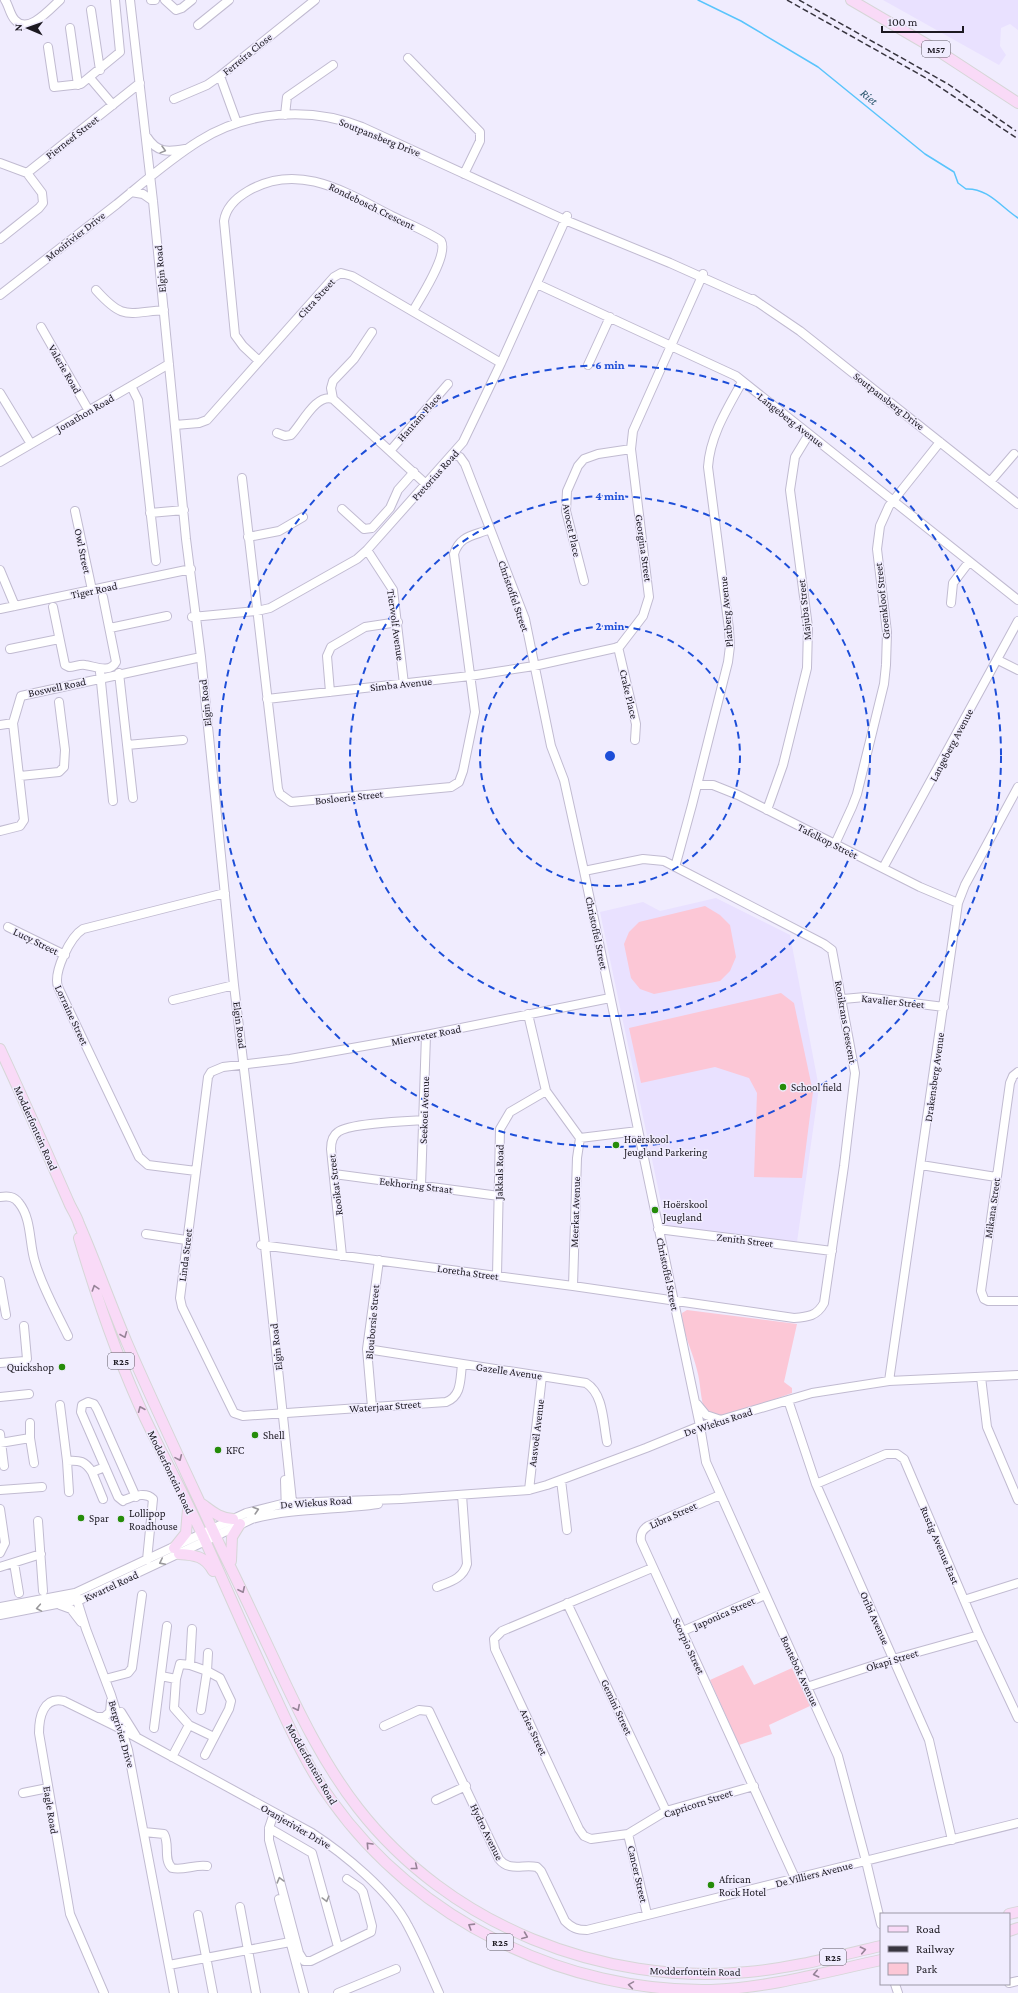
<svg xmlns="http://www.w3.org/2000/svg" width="1018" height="1993" font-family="'Crimson Pro',serif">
<rect width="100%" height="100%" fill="#f0ecfe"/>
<path fill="#e9e1ff" d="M883,0h135v30l-8,-6 -9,4 -1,18 6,9 -7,10z
M716,898l74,37 29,153 -22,154 -131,-16 -66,-314 43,-10 17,9z"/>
<path fill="#fcc7d6" d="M705,906l15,9 10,10 6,32 -6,14 -10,10 -66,13 -14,-5 -9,-11 -7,-34 5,-12 10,-10z
M781,993l13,10 19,89 -11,86 -48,-1 3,-84 -8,-15 -34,-11 -74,16 -12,-55z
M687,1310l110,14 -13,58 8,6v5l-70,25 -17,-7c-5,-13 -4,-27 -8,-41 -4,-18 -15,-37 -15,-57z
M743,1665l11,20 38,-17 18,38 -41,19 3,9 -33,11 -29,-65z"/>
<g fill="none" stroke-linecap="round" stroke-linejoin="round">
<path stroke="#59c4fc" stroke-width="1.5" d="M698,0l43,21 77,46 107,87 29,18 4,11 8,6c22,-1 35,18 52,29"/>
<g stroke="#c1bbd1" stroke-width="10">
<path id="minor" d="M5,0c4,6 5,15 10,20 13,15 35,-11 45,-20
M130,0l23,201 33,338 15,118 33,328 31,261 28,265
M151,0h4
M165,0l11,10 6,-2 10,-8
M91,10l9,60
M198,25l31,-25
M70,28l8,57
M48,47l6,40 27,-3 39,-32 -5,-52
M408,58l72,74v9l-16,33
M90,78l23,27
M174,99l33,-14 13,-9
M285,115l2,-18 46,-32
M237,123l-17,-47 95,-76
M147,137c10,16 21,15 38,12
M0,163l27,10
M27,173l113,-90
M131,192l12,2 10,7
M0,239l39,-31 4,-5 -1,-10 -15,-20
M537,284l199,92 282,224
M96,290c27,30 30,23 68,20
M0,295c39,-30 78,-61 117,-91 27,-22 53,-45 82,-63 47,-30 111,-35 163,-14l203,93 105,43 87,39
M753,299l47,32 218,173
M41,327l48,84
M372,332l-18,27 -21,22 -2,7 2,11 94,86
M259,361l-16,-15 -8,-11 -11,-114c2,-14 12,-23 24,-30 51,-30 99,2 144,25 16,8 35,15 49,25 8,14 -21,57 -28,70
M588,365l22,-48
M131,386l7,14 18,161
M0,393l31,51
M175,425l24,-2 8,-3 127,-143 7,-4 11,3 149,87
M277,433l8,3 6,-1c11,-11 25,-42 42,-36
M390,451l58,-67
M454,455l6,2 5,7 60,155 26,127 13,34 20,91 116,555 6,36 132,294 28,105 15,63
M0,462l169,-98
M242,478l36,311 2,5 11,8 160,-15 8,-5 4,-11 12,-59 -21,-158c6,-19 20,-18 36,-25
M990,482l24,-28
M342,509l22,20 8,-1 18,-20 8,-18 16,-18
M75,511l17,79
M150,513l34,-3
M248,537l31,-6 24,-14
M367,550l26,40 11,94
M0,570l15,36
M584,581l-18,-70 1,-20 11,-25 6,-7 14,-5 33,-5
M951,603l2,-20 16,-21
M53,607l12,58 4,2c5,0 11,-3 16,-2 9,1 25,9 31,-3l-13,-65
M0,609l191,-40
M192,617l65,-6 13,-3 87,-49 10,-9 96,-108 38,-79 66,-147
M110,628l57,-12
M618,647l18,77 -1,16
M10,649l49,-10
M998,660l20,10
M100,672l13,129
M119,673l14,125
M330,692l-3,-36 4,-9 34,-20 33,-5
M267,699l203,-23 64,-10 81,-18 5,-2 23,-30 6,-19 -18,-148 2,-18 70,-157
M0,725l13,-2
M127,745l56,-5
M20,776l39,-4 5,-5 1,-17 -6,-48
M697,785h16l25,10 182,92 38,16
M767,810l16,-45 24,-97 1,-41 -18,-137 5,-33 14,-23
M0,831l20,-5 4,-6 -11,-97 8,-27 180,-39
M835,844l17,-37 5,-13 27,-110 2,-19 1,-33 -10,-83 3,-23 9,-20 51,-64
M675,867l17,-62 36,-143 2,-16 -1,-17 -21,-162c2,-31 19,-58 34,-85
M883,868l135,-247
M8,927l57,28
M843,999l22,-2 79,10
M173,1000l61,-15
M528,1014l18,77 34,47 58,-7
M1018,1072l-5,4 -3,7 -29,208 3,8 4,2h30
M921,1165l75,12
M196,1171l-48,-6 -9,-8 -81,-170c-5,-15 12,-50 25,-58l142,-36
M334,1174l165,22
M421,1185l5,-150
M0,1197c8,-1 14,-1 19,6 13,16 10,41 16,59 7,25 22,51 33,74
M658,1229l174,22
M146,1234l40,6
M261,1245l312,41 221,32c14,-1 23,-2 30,-15l20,-137 11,-93 -23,-123 -8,-6 -160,-83 -21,-2 -59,12
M342,1256l-11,-107c0,-7 1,-13 7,-17 11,-9 70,-11 86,-12
M497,1276l3,-147 10,-17 36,-21
M0,1281l6,34
M573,1286l4,-128 3,-20
M367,1349l219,34c18,11 17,40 21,59
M0,1363l25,-2 2,-2 -3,-33
M462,1365c-2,14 0,31 -16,37l-203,14 -9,-3 -52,-106 -2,-9 28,-221 3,-5 12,-5 67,-8 136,-24 184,-37
M981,1377l6,50 31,73
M889,1381l69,-478 7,-18 53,-98
M0,1397l29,-3
M788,1400l28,84 113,256 23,100
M697,1404l9,11 15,5
M60,1405l7,56c13,-1 18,0 25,11
M372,1407l-5,-58 12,-89
M0,1434l4,32
M30,1438l4,25
M0,1443l30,-5v-15
M67,1461l2,31
M285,1480l1,32
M561,1480l6,50
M816,1484l70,-30h11l7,5 75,176 39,83
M0,1490l42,-3
M529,1490l13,-114
M720,1495l-72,31c-6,4 -8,8 -7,15l154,337
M136,1497l-39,-88 -3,-5 -6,-2 -6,3 -1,7 37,85 5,4 1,-1c9,-3 21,-9 29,-1l-6,61
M103,1499l-11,-27 13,-5
M0,1509l5,34 -5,10
M38,1521l5,70
M14,1563l5,30
M0,1567l41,-13
M652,1568l-150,63 -8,8 1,10 84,180 5,7 7,3 37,-5 38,-23 88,-25
M437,1587c12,-5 26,-8 30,-23l-5,-69
M76,1597l10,32 25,66 17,55 46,243
M964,1600l54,-17
M567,1603l99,208
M60,1605l11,4 10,13
M0,1607l75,-14 171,-80 40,-10 115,-4 128,-9 18,-5 99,-37 54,-22 112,-33 77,-12 129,-6
M0,1615l82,-16 170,-80c41,-11 84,-9 126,-15
M683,1631l82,-36
M190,1665l17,6 1,-18
M161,1676l15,3 4,-15 10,1 2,-36
M105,1679l23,-6 4,-5 10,-73
M807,1687l86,-28 86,-24
M201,1710l6,-39 13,7 11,23 -2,8 -24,46
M121,1712l15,24
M98,1717h6l6,-5 1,-11
M189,1725l25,12
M384,1726l35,-16 10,1 70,148c10,13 24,5 38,8l4,4 24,50c7,7 12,9 22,9l431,-107
M154,1728l13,-102
M172,1757l17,-32 -15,-17 2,-29
M23,1793l25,-5
M436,1800l30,-14
M274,1813l-5,15v12l30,113 5,8h7l60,-29 1,-6 -9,-34 -3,-4 -13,-9
M269,1828l43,25 26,94
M144,1832l20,2c6,10 -1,26 8,34 11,3 23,-4 35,-2
M628,1834l19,80
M279,1899l25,94
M240,1907l16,86
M198,1915l15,78
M169,1965l121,-23
M1009,1983l9,-2
M895,1984l3,9
M104,1993l-34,-79 -31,-181c0,-15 4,-37 25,-32l59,29 189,103c31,20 79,59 96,93 12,22 21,45 31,67
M338,1993l58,-24"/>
</g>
<g stroke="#d6d6d7" stroke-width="12">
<path id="major" d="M851,0l89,52 78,51
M0,1049c24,51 47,104 70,156 3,6 7,12 9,19 17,39 31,79 48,119 30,69 63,138 95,207 18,36 35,73 52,109 24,52 49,104 84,149 91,117 244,178 390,164 45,-4 89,-16 133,-26
M79,1238c18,61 39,122 66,180 20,42 43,84 62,127 23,51 45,102 69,153 16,35 33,72 56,103 85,119 233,192 379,189 57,-2 114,-18 170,-30
M202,1504c11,8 17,14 31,15
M174,1548l12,-15 2,-24
M179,1554c16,1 26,2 34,17
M231,1561l1,-24 8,-13
M1009,1914l9,-2
M1009,1931l9,-3"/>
</g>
<use href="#minor" stroke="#fff" stroke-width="8"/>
<use href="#major" stroke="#f9daf7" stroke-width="10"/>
<path stroke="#38353f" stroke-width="1.5" stroke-dasharray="6 3" stroke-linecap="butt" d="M787,0l139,78 92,61
M799,0l149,84 68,47"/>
</g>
<defs><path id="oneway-chevron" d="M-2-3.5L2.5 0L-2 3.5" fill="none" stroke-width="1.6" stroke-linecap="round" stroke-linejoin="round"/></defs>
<g stroke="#99989b">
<use href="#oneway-chevron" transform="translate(163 150) rotate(15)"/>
<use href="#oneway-chevron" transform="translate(256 1510) rotate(-17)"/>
<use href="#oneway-chevron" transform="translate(162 1562) rotate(154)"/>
<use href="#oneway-chevron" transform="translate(39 1608) rotate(170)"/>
<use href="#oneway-chevron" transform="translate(280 1880) rotate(-105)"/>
<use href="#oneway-chevron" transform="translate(326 1899) rotate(75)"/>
</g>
<g stroke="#968397">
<use href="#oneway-chevron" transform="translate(95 1288) rotate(-108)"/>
<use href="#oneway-chevron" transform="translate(124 1335) rotate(68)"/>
<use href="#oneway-chevron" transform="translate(141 1409) rotate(-113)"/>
<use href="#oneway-chevron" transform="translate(179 1458) rotate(66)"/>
<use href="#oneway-chevron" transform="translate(242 1590) rotate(65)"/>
<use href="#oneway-chevron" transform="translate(297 1708) rotate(64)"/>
<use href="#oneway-chevron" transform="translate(369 1845) rotate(-133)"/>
<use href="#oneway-chevron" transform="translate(415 1867) rotate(39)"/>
<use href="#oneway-chevron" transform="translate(471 1926) rotate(-148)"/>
<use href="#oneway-chevron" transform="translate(525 1936) rotate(22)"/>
<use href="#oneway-chevron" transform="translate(863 1950) rotate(-12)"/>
<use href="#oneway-chevron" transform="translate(816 1974) rotate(167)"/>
<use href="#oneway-chevron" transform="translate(631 1985) rotate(-171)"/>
</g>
<g fill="none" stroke="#1d4ed8" stroke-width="2" stroke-dasharray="7 5">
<circle cx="610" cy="756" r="130"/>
<circle cx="610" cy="756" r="260"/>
<circle cx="610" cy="756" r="391"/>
</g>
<g fill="#258c09" stroke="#f0ecfe" stroke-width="1.5">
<circle cx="783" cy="1087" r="4"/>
<circle cx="616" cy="1145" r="4"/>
<circle cx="655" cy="1210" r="4"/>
<circle cx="62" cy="1367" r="4"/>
<circle cx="255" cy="1435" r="4"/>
<circle cx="218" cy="1450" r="4"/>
<circle cx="81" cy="1518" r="4"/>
<circle cx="121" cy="1519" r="4"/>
<circle cx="711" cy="1885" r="4"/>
</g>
<g text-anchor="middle" stroke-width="3" stroke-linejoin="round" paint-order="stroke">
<g fill="#f0ecfe" stroke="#5c5863" stroke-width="1">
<rect x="922" y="41" width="28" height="16" rx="3"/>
<rect x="108" y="1353" width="26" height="16" rx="3"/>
<rect x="487" y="1934" width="26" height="16" rx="3"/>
<rect x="820" y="1949" width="26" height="16" rx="3"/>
</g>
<g font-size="10" font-weight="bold" fill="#1c1921">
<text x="936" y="53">M57</text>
<text x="121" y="1365">R25</text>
<text x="500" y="1946">R25</text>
<text x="833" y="1961">R25</text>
</g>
<g font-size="11" fill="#1c1921" stroke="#f0ecfe">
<text transform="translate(247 54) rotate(-39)" y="4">Ferreira Close</text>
<text transform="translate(72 137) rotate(-38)" y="4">Pierneef Street</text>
<text transform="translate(380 137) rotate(22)" y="4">Soutpansberg Drive</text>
<text transform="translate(372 206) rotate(26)" y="4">Rondebosch Crescent</text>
<text transform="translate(75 236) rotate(-38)" y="4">Mooirivier Drive</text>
<text transform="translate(160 269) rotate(-95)" y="4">Elgin Road</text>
<text transform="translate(316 298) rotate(-48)" y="4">Citra Street</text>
<text transform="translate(65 369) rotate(60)" y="4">Valerie Road</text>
<text transform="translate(889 401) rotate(38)" y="4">Soutpansberg Drive</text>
<text transform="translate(85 413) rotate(-30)" y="4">Jonathon Road</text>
<text transform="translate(419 417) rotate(-49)" y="4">Hantam Place</text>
<text transform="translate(791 420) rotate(38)" y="4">Langeberg Avenue</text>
<text transform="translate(435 475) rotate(-48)" y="4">Pretorius Road</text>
<text transform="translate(572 530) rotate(78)" y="4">Avocet Place</text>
<text transform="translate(644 548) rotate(82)" y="4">Georgina Street</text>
<text transform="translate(83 551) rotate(78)" y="4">Owl Street</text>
<text transform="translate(94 590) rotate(-12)" y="4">Tiger Road</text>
<text transform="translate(514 596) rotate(71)" y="4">Christoffel Street</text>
<text transform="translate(882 601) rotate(-96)" y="4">Groenkloof Street</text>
<text transform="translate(804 610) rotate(-96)" y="4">Majuba Street</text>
<text transform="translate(726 612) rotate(-95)" y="4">Platberg Avenue</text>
<text transform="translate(396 625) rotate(82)" y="4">Tierwolf Avenue</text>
<text transform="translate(401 684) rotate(-6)" y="4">Simba Avenue</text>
<text transform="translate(57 687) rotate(-12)" y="4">Boswell Road</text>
<text transform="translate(629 694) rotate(77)" y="4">Crake Place</text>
<text transform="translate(205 703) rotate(-96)" y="4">Elgin Road</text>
<text transform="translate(951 745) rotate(-62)" y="4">Langeberg Avenue</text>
<text transform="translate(349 797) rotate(-6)" y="4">Bosloerie Street</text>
<text transform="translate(828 841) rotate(27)" y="4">Tafelkop Street</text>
<text transform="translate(597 933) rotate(78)" y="4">Christoffel Street</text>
<text transform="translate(36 941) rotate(26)" y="4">Lucy Street</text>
<text transform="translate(893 1001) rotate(6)" y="4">Kavalier Street</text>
<text transform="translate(72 1015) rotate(65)" y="4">Lorraine Street</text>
<text transform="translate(846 1022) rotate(80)" y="4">Rooikrans Crescent</text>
<text transform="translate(240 1025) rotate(83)" y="4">Elgin Road</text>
<text transform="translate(426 1035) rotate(-11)" y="4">Miervreter Road</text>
<text transform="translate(934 1077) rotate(-82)" y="4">Drakensberg Avenue</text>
<text transform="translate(424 1110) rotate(-88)" y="4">Seekoei Avenue</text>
<text transform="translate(36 1128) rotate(66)" y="4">Modderfontein Road</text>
<text transform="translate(499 1172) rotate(-89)" y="4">Jakkals Road</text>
<text transform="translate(335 1185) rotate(-97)" y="4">Rooikat Street</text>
<text transform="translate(416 1185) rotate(7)" y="4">Eekhoring Straat</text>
<text transform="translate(992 1208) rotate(-82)" y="4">Mikana Street</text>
<text transform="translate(575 1212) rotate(-88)" y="4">Meerkat Avenue</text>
<text transform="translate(745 1240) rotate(7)" y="4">Zenith Street</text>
<text transform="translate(185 1255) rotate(-83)" y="4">Linda Street</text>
<text transform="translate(468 1272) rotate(8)" y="4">Loretha Street</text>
<text transform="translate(668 1274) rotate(78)" y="4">Christoffel Street</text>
<text transform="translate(372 1322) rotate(-85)" y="4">Blouborsie Street</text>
<text transform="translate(276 1347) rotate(-96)" y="4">Elgin Road</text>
<text transform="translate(509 1371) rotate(8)" y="4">Gazelle Avenue</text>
<text transform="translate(385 1406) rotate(-4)" y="4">Waterjaar Street</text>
<text transform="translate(718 1422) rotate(-18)" y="4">De Wiekus Road</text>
<text transform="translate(536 1433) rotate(-83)" y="4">Aasvoël Avenue</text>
<text transform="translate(171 1472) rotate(64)" y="4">Modderfontein Road</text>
<text transform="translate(316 1502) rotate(-4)" y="4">De Wiekus Road</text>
<text transform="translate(673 1515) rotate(-24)" y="4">Libra Street</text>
<text transform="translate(940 1545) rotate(67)" y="4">Rustig Avenue East</text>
<text transform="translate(111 1586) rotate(-25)" y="4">Kwartel Road</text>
<text transform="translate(724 1613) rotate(-24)" y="4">Japonica Street</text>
<text transform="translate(875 1618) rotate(66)" y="4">Oribi Avenue</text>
<text transform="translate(689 1646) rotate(65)" y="4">Scorpio Street</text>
<text transform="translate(892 1660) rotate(-17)" y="4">Okapi Street</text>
<text transform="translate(800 1671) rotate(65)" y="4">Bontebok Avenue</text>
<text transform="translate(617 1707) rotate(65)" y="4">Gemini Street</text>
<text transform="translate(534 1732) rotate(65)" y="4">Aries Street</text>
<text transform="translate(122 1734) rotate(74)" y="4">Bergrivier Drive</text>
<text transform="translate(312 1764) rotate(60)" y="4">Modderfontein Road</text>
<text transform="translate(698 1803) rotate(-18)" y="4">Capricorn Street</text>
<text transform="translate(51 1810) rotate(81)" y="4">Eagle Road</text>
<text transform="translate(296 1826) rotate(30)" y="4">Oranjerivier Drive</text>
<text transform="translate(487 1832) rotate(64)" y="4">Hydro Avenue</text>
<text transform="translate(638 1874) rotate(77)" y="4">Cancer Street</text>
<text transform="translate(814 1874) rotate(-14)" y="4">De Villiers Avenue</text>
<text transform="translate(695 1971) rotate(1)" y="4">Modderfontein Road</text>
</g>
<g font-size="11" fill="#1c1921" stroke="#f0ecfe" text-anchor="start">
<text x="791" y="1091">School field</text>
<text x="624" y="1143">Hoërskool<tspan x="624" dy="13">Jeugland Parkering</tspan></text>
<text x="663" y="1208">Hoërskool<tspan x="663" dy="13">Jeugland</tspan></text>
<text x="54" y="1371" text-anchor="end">Quickshop</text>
<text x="263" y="1439">Shell</text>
<text x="226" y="1454">KFC</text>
<text x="129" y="1517">Lollipop<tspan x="129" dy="13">Roadhouse</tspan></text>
<text x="89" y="1522">Spar</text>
<text x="719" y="1883">African<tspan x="719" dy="13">Rock Hotel</tspan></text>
</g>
<g font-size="12" font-style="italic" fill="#27536b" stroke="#f0ecfe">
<text transform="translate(869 97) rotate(39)" y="4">Riet</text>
</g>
</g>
<circle cx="610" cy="756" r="6" fill="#1d4ed8" stroke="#f0ecfe" stroke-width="2"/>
<g font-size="12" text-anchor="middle" font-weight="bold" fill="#1d4ed8" stroke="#f0ecfe" stroke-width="3" stroke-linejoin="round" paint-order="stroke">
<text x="610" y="369">6 min</text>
<text x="610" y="500">4 min</text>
<text x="610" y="630">2 min</text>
</g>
<rect x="880" y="1913" width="130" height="72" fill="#f0ecfe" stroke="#9b98a6"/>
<rect x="888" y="1926" width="20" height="6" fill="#f9daf7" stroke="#9b98a6"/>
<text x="916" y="1933" font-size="12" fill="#1c1921">Road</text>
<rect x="888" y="1946" width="20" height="6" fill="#38353f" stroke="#9b98a6"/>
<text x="916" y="1953" font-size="12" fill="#1c1921">Railway</text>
<rect x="888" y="1963" width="20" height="12" fill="#fcc7d6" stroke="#9b98a6"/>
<text x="916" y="1973" font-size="12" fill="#1c1921">Park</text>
<g transform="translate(28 28) rotate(272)" stroke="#f0ecfe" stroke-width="3" paint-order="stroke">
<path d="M0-3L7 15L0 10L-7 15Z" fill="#1c1921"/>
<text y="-6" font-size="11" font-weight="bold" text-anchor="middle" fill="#1c1921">N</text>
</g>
<path d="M882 26v6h81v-6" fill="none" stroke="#1c1921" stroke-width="2"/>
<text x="888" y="26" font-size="12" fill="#1c1921" stroke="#f0ecfe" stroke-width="3" paint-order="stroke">100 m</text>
</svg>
